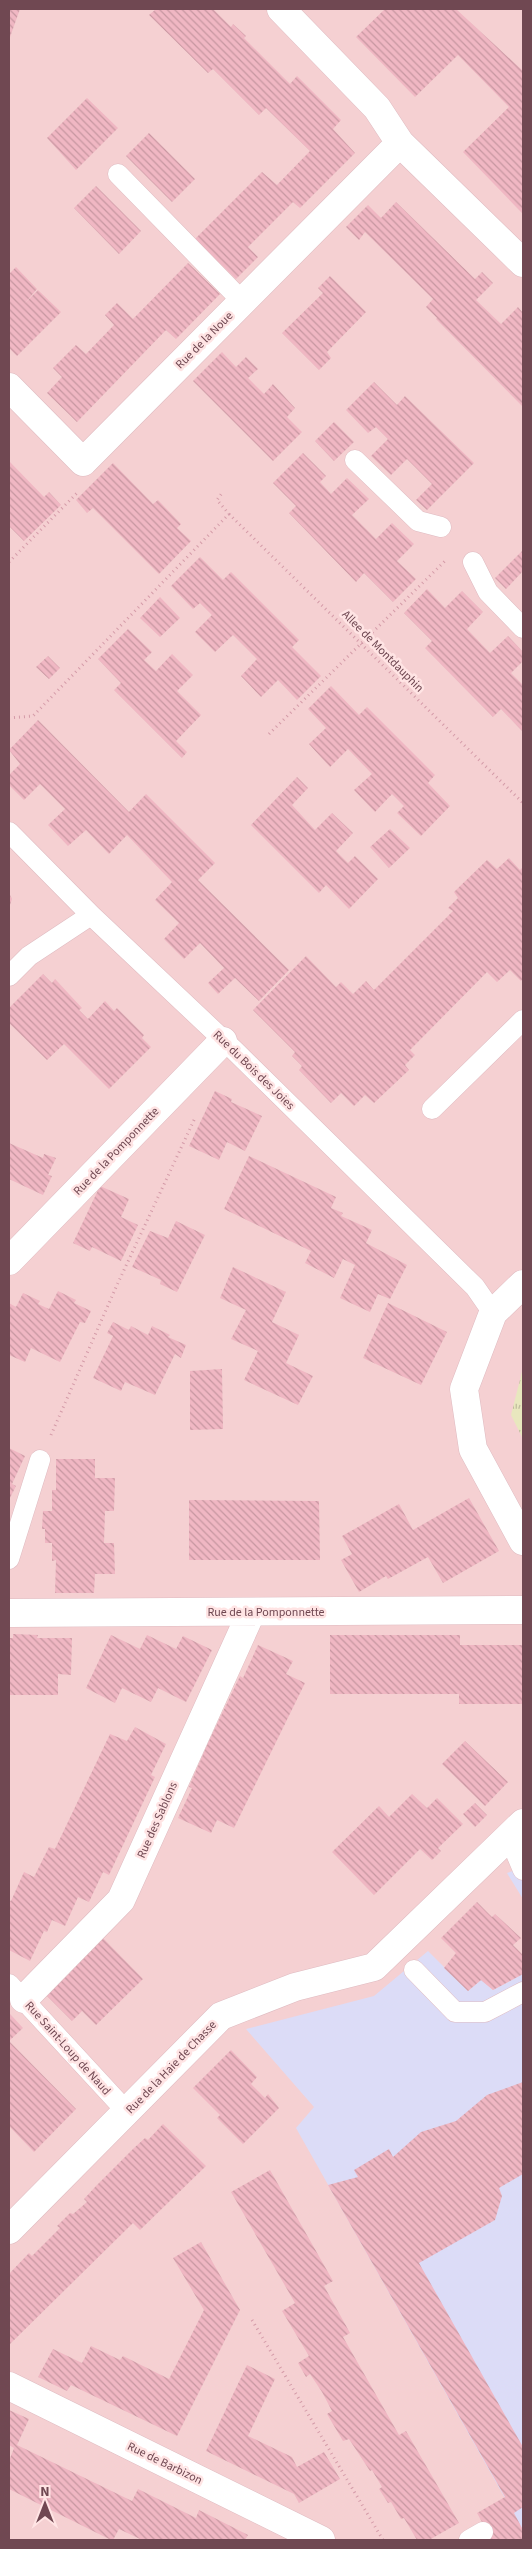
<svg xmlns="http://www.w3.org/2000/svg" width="532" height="2549" font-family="'Source Sans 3',sans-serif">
<defs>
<pattern id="park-tufts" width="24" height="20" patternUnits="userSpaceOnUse" patternTransform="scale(1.25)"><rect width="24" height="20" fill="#e8e7be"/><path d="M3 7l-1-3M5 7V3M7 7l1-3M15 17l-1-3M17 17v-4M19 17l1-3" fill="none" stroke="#c0bd9d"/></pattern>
<pattern id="building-back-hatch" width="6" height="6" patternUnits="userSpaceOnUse" patternTransform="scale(1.25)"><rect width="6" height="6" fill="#f0b7c3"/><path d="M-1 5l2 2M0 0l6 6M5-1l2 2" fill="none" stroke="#c797a1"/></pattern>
</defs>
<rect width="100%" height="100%" fill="#fbdfdf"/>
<path fill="#f5d0d2" d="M9,9h514v2531h-514z"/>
<path fill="#dcdcf7" d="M523,1867v32l-16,-26z
M428,1951l40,40 13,-11 12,10 30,-16v556l-227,-402 18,-21 -68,-78 128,-33z"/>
<path fill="url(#park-tufts)" d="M523,1368v71l-12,-24z"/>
<path fill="url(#building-back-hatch)" d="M9,9h11l-11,31z
M156,9h57l18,18 2,-3 13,12 -2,2 46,46 7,-8 44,44 -8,9 22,24 -55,55 -7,-6 -45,45 10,10 -22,22 -41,-40 67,-67 15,13 33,-34 -44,-43 -7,7 -46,-46 -5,4 -59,-58z
M385,9h71l67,62v143l-60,-62 46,-45 -51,-52 -43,42 -59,-60z
M87,98l31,30 -42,42 -29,-32z
M149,133l46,46 -23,23 -46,-46z
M96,186l45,45 -22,23 -45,-46z
M396,202l79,77 7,-7 11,11 -17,17 25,24 17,-17 5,6v94l-87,-88 1,-1 -11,-11 7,-8 -68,-67 -6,8 -13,-13 22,-22 13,13z
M188,263l32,31 -44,45 -10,-9 -89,92 -30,-29 15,-16 -9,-9 23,-23 10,9 28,-29 -9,-10 12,-12 16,16z
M16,267l21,22 -12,14 13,-13 23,22 -44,44 -8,-8v-74z
M330,276l36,36 -39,40 4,6 -12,12 -37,-37 41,-40 -5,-5z
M222,352l14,15 10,-10 12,12 -10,9 16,16 9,-10 22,24 -8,9 15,15 -29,29 -80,-80z
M374,382l23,23 8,-9 69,67 -47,47 -11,-10 16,-16 -25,-25 -16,16 -20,-19 17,-17 -12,-12 -8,6 -22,-23z
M334,422l20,20 -20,19 -19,-20z
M303,453l23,23 -6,6 11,12 16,-16 22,21 -17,16 24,24 16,-16 22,21 -17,17 19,18 -23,23 -29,-29 -8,9 -67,-69 7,-7 -23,-23z
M9,461l35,36 5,-5 12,13 -37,36 -15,-15z
M113,463l40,41 5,-4 23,24 -4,4 14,13 -32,33 -66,-66 -6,5 -11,-13z
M523,550v24l-1,-2 -16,17 -11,-11z
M200,557l23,23 8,-8 68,68 -7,7 29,29 -24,24 -19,-20 -17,17 -20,-21 16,-17 -24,-24 -18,17 -20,-20 17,-17 -12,-12 -7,6 -22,-23z
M427,589l18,19 17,-17 21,21 -16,17 23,24 18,-17 15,16v9l-12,12 12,12v47l-22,-23 -8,8 -68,-69 7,-7 -28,-28z
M160,597l20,21 -20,19 -20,-19z
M128,629l24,23 -8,8 12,11 16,-17 21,21 -16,16 24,24 -25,26 11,11 -5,6 -68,-68 7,-7 -23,-24z
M48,656l12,12 -11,11 -13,-12z
M331,686l28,29 8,-8 68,68 -7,8 22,23 -29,30 -24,-23 7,-7 -12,-12 -17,18 -21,-22 18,-16 -24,-25 -18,18 -21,-23 17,-16 -18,-19z
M38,720l91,92 17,-18 69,69 -17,17 91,90 -30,31 -24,-23 -17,16 -10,-11 16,-15 -24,-25 -16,16 -20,-20 15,-16 -24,-23 17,-18 -45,-47 -18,19 -23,-24 -18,16 -20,-21 17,-16 -25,-25 -16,16 -15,-15v-10l11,-11 -11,-14z
M297,777l11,11 -16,17 23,25 17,-17 21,20 -17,18 12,12 7,-7 23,23 -29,30 -23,-24 -7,8 -68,-68z
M390,829l20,19 -21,20 -19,-21z
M509,858l11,12 3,-3v111l-2,3 -11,-11 -13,12 -10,-10 -77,78 5,5 -10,10 4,5 -35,33 -9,-8 -11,11 -13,-13 -10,10 -32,-33 3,-4 -10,-10 3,-4 -42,-42 53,-54 30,31 5,-5 12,12 13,-13 8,9 79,-79 -5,-3 10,-10 -4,-6 33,-32 10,9z
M9,893l3,6 -3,9z
M43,974l9,9 3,-4 27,29 -3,2 9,9 17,-18 9,10 3,-3 27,27 -2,3 9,9 -42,42 -45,-45 -17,16 -38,-37v-15z
M215,1091l17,8 -1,3 31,14 -17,35 -18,-9 -8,18 -30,-14z
M9,1143l34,15 1,-4 12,4 -8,17 4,1 -9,19 -34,-16z
M249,1156l87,41 -5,11 12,5 -2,3 31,14 -6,13 41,22 -17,34 -12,-5 -8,18 -30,-14 15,-33 -12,-6 -9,19 -29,-15 6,-12 -87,-42z
M100,1186l29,13 -8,18 17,8 -17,36 -29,-14 -2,4 -17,-8z
M176,1221l29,14 -28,57 -17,-8 1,-4 -29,-13 18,-36 18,7z
M233,1267l53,25 -14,30 27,13 -13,28 27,13 -15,29 -54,-25 14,-29 -27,-12 15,-29 -26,-12z
M58,1291l18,9 -2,3 17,8 -6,12 -5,-1 -20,40 -29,-14 -6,14 -16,-7v-52l7,4 7,-14 17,8 -2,3 11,5z
M388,1303l59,29 -26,53 -58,-27z
M113,1322l16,8 2,-4 17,9 4,-9 18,9 -2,2 18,8 -5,13 -6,-4 -20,41 -30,-13 -4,9 -28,-13 20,-42 -6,-3z
M222,1369l1,60 -33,1v-59z
M9,1448l16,8 -13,28 4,2 -7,14z
M56,1459h39v19h20l-1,33h-9l-1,32h10l1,31h-20l-1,19h-39l1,-33 -4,1v-18h-7v-14h-3l1,-18h9v-21h4z
M469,1498l30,53 -56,32 -15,-26 -40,22 -2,-3 -27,16 -18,-32 11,-6 -10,-18 57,-32 14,26z
M189,1500l130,1 1,59h-131z
M13,1634l25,1 -1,3h35l-1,37 -13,-1v21h-49v-57h4z
M111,1635l29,14 7,-14 29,14 7,-13 29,14 -26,52 -28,-14 -7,14 -29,-14 -7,15 -29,-15z
M330,1635h130v10h63v59h-64v-10h-129z
M258,1645l35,16 -7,13 19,9 -71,145 -17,-8 -6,13 -33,-15 14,-30 -3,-1 19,-44 32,-67 3,2z
M135,1727l31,17 -15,31 4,2 -46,98 -6,-3 -14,30 -11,-5 -13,29 -13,-6 -5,12 -3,-1 -14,30 -21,-11v-50l2,1 13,-29 10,5 15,-30 6,2 55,-115 17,7z
M465,1741l43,41 -23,24 -43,-42z
M412,1794l15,14 10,-10 26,26 -25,24 3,3 -9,9 -12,-11 -46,46 -42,-43 47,-46 10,11z
M475,1803l12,12 -12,12 -12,-13z
M477,1902l15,15 3,-3 26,24 -8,7 10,10v19l-30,16 -12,-10 -13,11 -24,-23 12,-15 -15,-15z
M100,1935l43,44 -47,46 -14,-14 -10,10 -26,-26 25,-23 -3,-3z
M9,2013l14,15 -14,13 67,68 -42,43 -25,-26z
M231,2050l26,27 -6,7 14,14 3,-4 11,14 -36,36 -26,-26 3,-3 -27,-27z
M523,2082v92l-24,14 3,8 -7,24 -76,43 104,184v60l-9,6 9,17v10h-31l-15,-27 28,-16 -177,-312 30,-8 -4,-7 35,-21 4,8 28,-25 35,-11 31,-26z
M163,2124l43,42 -66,64 -7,-7 -124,122v-71l20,-21 3,3 28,-28 -3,-2 13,-13 3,1 14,-12 -3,-3 12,-13 38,-38 11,-10 3,2z
M270,2170l63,111 -9,5 26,47 -7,4 56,98 7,-4 53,92 -30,17h-12l-13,-22 -3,1 -10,-17 -3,1 -9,-14 3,-2 -10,-17 -2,1 -21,-32 -6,2 -16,-27 5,-3 -10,-19 -12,-18 -4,3 -8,-14 11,-7 -27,-45 13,-8 -64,-111z
M201,2242l39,68 -63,126 -106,-51 -4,6 -29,-14 15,-28 29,14 9,-17 29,14 3,-4 46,23 35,-69 -31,-52z
M247,2365l28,14 -27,57 44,21 5,10 27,-15 16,27 -41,24 -5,-9 -88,-43z
M9,2410l20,9 -12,26 115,56 6,-12 58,29 3,-8 49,25 -3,5h-103l-23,-11 -6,11h-2l-102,-51v-28l5,-13 -5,-3z"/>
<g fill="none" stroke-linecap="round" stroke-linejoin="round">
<g stroke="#dfbbc1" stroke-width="21">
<path id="service" d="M118,174l124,127
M355,460l63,61 23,6
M473,562l15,30 35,36
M9,832l82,83 144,136 240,236 18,26
M9,976l20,-20 62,-41
M432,1109l91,-89
M9,1559l31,-99
M509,1837l14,33
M414,1970l41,42h30l38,-20
M9,1984l118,128
M469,2540l14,-8"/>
</g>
<g stroke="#dfbbc1" stroke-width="29">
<path id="minor" d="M281,9l96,99 23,35 123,120
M9,387l74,75 317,-319
M9,1261l214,-220
M523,1284l-30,29 -29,76 9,60 50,92
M9,1613l514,-3
M24,1999l97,-99 130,-287
M9,2230l212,-214 74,-29 79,-20 149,-144
M9,2386l312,154"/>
</g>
<path stroke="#d49ba8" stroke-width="3" stroke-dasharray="1 4" stroke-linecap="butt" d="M229,514l294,289
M9,562l68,-69
M9,718l24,-2 196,-202 -12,-14 5,-7
M269,734l176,-173
M51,1435l66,-150 78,-167
M252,2320l131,220"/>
<use href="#service" stroke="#fff" stroke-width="20"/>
<use href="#minor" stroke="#fff" stroke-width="28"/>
</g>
<g text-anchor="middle" stroke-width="5" stroke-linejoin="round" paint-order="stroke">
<g font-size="12" fill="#704852" stroke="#ffe4e4">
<text transform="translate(204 340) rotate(-45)" y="4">Rue de la Noue</text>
<text transform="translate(383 651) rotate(45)" y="4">Allee de Montdauphin</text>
<text transform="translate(254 1070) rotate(44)" y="4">Rue du Bois des Joies</text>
<text transform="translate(116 1151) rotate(-46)" y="4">Rue de la Pomponnette</text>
<text x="266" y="1616">Rue de la Pomponnette</text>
<text transform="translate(157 1820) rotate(-66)" y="4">Rue des Sablons</text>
<text transform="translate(68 2048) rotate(48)" y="4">Rue Saint-Loup de Naud</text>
<text transform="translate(171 2067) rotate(-46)" y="4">Rue de la Haie de Chasse</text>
<text transform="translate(165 2463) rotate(26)" y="4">Rue de Barbizon</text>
</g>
</g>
<rect width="532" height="2549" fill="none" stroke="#704852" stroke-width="20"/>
<g transform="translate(45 2504)" stroke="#ffe4e4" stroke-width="4" paint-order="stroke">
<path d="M0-4L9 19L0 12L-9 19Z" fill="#704852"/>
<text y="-8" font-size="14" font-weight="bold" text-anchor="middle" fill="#704852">N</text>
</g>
</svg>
